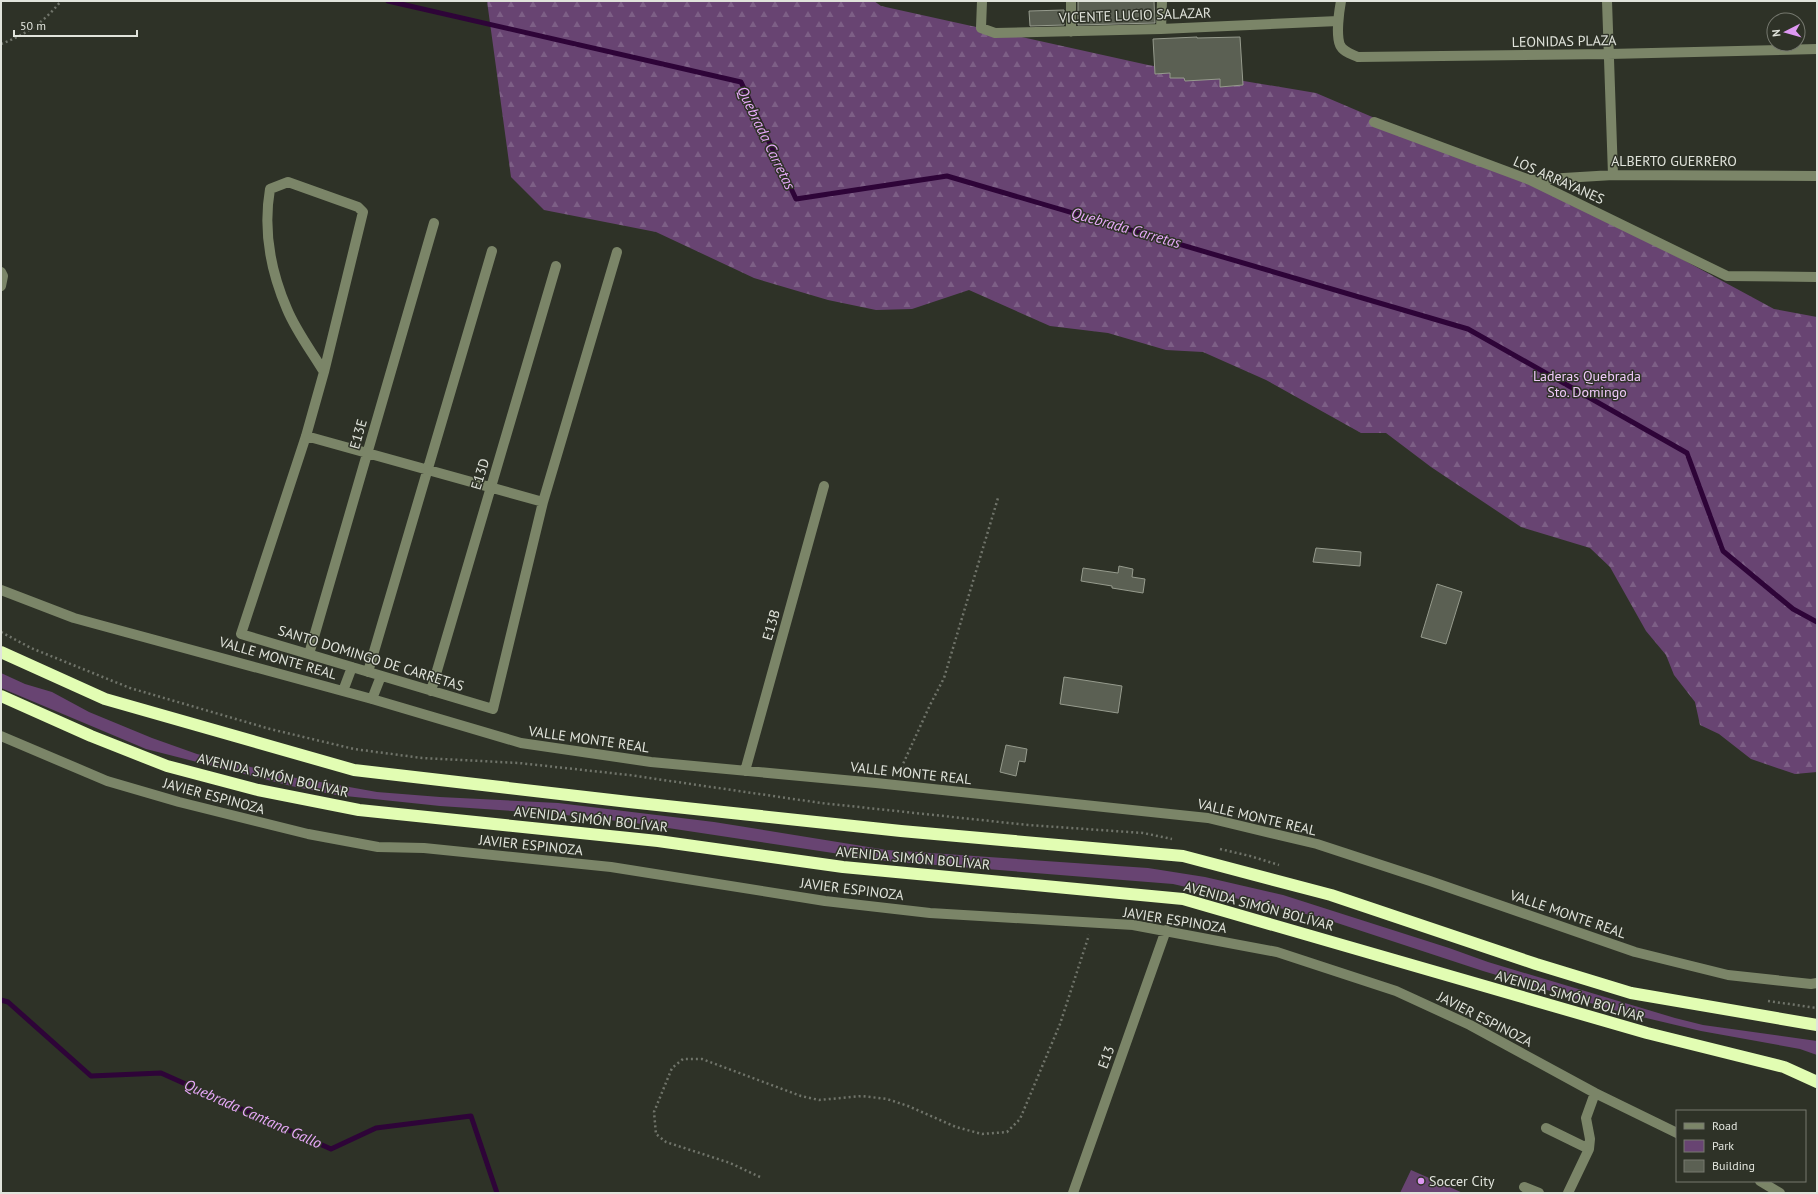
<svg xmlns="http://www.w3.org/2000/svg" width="1818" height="1194" font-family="'PT Sans',sans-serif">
<defs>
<pattern id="forest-firs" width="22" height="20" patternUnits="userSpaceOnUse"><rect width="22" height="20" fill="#684472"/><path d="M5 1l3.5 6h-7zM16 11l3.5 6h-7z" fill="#7d5f86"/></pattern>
</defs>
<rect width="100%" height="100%" fill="#2e3227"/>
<path fill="#684472" d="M1,673l24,11 27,8 37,20 63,26 45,16 99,24 42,7 39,7 63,5 118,6 156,19 173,28 261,18 57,9 78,18 166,53 39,14 187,56 28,7 114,16v14l-17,-6 -99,-18 -80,-19 -138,-41 -164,-54 -146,-33 -287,-23 -251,-38 -78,-9 -117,-8 -104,-11 -45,-9 -145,-37 -145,-61z
M1411,1170l52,23h-63z"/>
<path fill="url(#forest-firs)" d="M487,1h387l7,5 267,59 168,28 162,69 65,22 231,125 43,8v455l-22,2 -44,-15 -32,-25 -19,-9 -5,-23 -21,-27 -8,-20 -20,-24 -36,-64 -20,-19 -69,-21 -90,-60 -45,-34h-25l-95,-53 -63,-28 -37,-2 -58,-17 -58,-7 -81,-36 -57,19 -36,1 -48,-10 -74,-22 -98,-46 -112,-22 -33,-33z"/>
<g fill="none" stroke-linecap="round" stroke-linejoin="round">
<path stroke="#2e0438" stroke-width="5" d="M388,1l353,81 55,117 151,-23 521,153 219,124 36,98 70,58 24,13
M1,1000l7,2 83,74 70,-3 170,76 45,-21 95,-12 26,77"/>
</g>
<path fill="#5b6053" stroke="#969b8d" d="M1078,1h76l1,22 -77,2z
M1064,10v15l-34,1 -1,-15z
M1197,37v1l43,-1 3,48 -23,2v-8l-35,2 -1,-3h-14v-5l-15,1 -2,-35z
M1316,548l45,4 -1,14 -47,-4z
M1119,566l14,3 -1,8 13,2 -2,14 -31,-5v-2l-31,-5 2,-13 35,5z
M1437,584l25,8 -16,52 -25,-7z
M1064,677l58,9 -4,27 -58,-9z
M1006,745l21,4 -2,13 -6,-1 -3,15 -16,-4z"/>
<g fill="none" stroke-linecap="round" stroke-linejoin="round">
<path stroke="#70746a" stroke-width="2.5" stroke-dasharray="2 3" stroke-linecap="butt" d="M1,44c26,-10 43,-22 60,-43
M1,632l30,16 99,40 140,41 84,20 68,9 97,5 110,12 192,28 207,22 115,8 29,6
M901,773l2,-9 27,-59 14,-27 54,-180
M1220,849l30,7 29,9
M1768,1001l49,7
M760,1177l-30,-14 -64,-21 -10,-8 -2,-22 18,-44 11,-9h19l99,37 18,4 43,-4 25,3 21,7 48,21 26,7 25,-2 13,-13 40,-95 29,-89"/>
<path stroke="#7b8568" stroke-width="10" d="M982,1l-1,27 14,5 166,-4 177,-8
M1071,1v31
M1341,1c-2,11 -5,34 -1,44 3,7 12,9 18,12l251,-3 208,-5
M1607,1l6,174
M1161,29l1,-28
M1374,122l156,58 197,96 90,1
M1531,180l82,-5 204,1
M1,272l2,4 -2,10
M324,372c-12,-20 -28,-41 -37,-63 -16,-37 -24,-79 -17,-120l18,-7 70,25 5,5 -39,160 -18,64 -65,198 252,75 50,-207 74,-250
M306,436l237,66
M1,590l73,28 298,81 149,44 130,19 225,21 332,35 109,26 113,37 205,71 93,23 83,9 6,-1
M309,654l125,-431
M368,672l124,-421
M343,691l9,-24
M431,691l125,-425
M372,699l9,-23
M1,736l106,45 72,21 129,32 70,13 46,1 187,19 214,34 105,12 203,12 144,27 119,39 74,34 125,68 82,40
M745,771l79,-285
M1546,1128l43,21
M1760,1181l20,12
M1524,1187l15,6
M1073,1193l93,-263
M1568,1193l21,-44 1,-10 -4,-21 9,-25"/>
<path stroke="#e2fdb3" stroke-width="12" d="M1,652l104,47 249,71 275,32 272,29 282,25 148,39 205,69 95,29 186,32
M1,696l90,40 76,30 91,24 101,20 299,31 185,26 340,32 464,134 137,34 33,15"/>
</g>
<circle fill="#de98f2" stroke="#2e3227" stroke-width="1.5" cx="1421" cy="1181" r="4"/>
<g text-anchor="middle" stroke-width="3" stroke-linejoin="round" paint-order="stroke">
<g font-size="14" fill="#e1e4dc" stroke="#2e3227">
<text transform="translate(1135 15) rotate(-2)" y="5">VICENTE LUCIO SALAZAR</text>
<text transform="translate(1564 41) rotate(-1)" y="5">LEONIDAS PLAZA</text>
<text x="1674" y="166">ALBERTO GUERRERO</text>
<text transform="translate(1559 180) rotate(24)" y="5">LOS ARRAYANES</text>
<text transform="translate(358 434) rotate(-74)" y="5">E13E</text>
<text transform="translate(480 474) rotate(-73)" y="5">E13D</text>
<text transform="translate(771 625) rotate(-74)" y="5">E13B</text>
<text transform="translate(278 658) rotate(16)" y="5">VALLE MONTE REAL</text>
<text transform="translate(371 658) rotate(17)" y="5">SANTO DOMINGO DE CARRETAS</text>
<text transform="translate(589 739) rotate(8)" y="5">VALLE MONTE REAL</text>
<text transform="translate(911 773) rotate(6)" y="5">VALLE MONTE REAL</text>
<text transform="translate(273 775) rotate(13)" y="5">AVENIDA SIMÓN BOLÍVAR</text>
<text transform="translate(214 796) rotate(15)" y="5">JAVIER ESPINOZA</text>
<text transform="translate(1257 817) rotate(13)" y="5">VALLE MONTE REAL</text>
<text transform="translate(591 819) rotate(6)" y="5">AVENIDA SIMÓN BOLÍVAR</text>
<text transform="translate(531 845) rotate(6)" y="5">JAVIER ESPINOZA</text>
<text transform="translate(913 858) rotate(5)" y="5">AVENIDA SIMÓN BOLÍVAR</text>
<text transform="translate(852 889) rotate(7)" y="5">JAVIER ESPINOZA</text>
<text transform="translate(1259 906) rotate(15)" y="5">AVENIDA SIMÓN BOLÍVAR</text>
<text transform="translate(1568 914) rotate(19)" y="5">VALLE MONTE REAL</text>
<text transform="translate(1175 920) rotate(9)" y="5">JAVIER ESPINOZA</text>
<text transform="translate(1570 996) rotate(16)" y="5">AVENIDA SIMÓN BOLÍVAR</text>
<text transform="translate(1485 1019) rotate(27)" y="5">JAVIER ESPINOZA</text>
<text transform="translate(1106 1057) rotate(-70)" y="5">E13</text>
</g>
<g font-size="14" fill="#efc9f9" stroke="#2e3227">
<text x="1587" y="381">Laderas Quebrada<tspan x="1587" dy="16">Sto. Domingo</tspan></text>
</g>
<g font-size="14" fill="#e1e4dc" stroke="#2e3227" text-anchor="start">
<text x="1429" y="1186">Soccer City</text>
</g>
<g font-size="15" font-style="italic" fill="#e9aafb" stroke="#2e3227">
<text transform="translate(766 138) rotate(64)" y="5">Quebrada Carretas</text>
<text transform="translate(1126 228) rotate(16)" y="5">Quebrada Carretas</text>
<text transform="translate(253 1114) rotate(24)" y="5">Quebrada Cantana Gallo</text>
</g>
</g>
<rect width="1818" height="1194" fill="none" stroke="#e1e4dc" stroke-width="4"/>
<rect x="1676" y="1110" width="130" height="72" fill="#2e3227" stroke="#76796f"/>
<rect x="1684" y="1123" width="20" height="6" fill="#7b8568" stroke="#76796f"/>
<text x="1712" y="1130" font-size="12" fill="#e1e4dc">Road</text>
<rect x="1684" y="1140" width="20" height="12" fill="#684472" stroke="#76796f"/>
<text x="1712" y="1150" font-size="12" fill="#e1e4dc">Park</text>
<rect x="1684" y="1160" width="20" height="12" fill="#5b6053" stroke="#76796f"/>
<text x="1712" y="1170" font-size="12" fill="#e1e4dc">Building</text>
<g transform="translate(1786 32) rotate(264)"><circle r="19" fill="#2e3227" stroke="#76796f"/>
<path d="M0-3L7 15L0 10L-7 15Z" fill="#de98f2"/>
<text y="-6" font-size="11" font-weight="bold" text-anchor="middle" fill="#e1e4dc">N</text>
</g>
<path d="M14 30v6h123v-6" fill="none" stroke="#e1e4dc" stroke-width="2"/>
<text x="20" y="30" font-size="12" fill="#e1e4dc" stroke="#2e3227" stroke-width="3" paint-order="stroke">50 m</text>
</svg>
